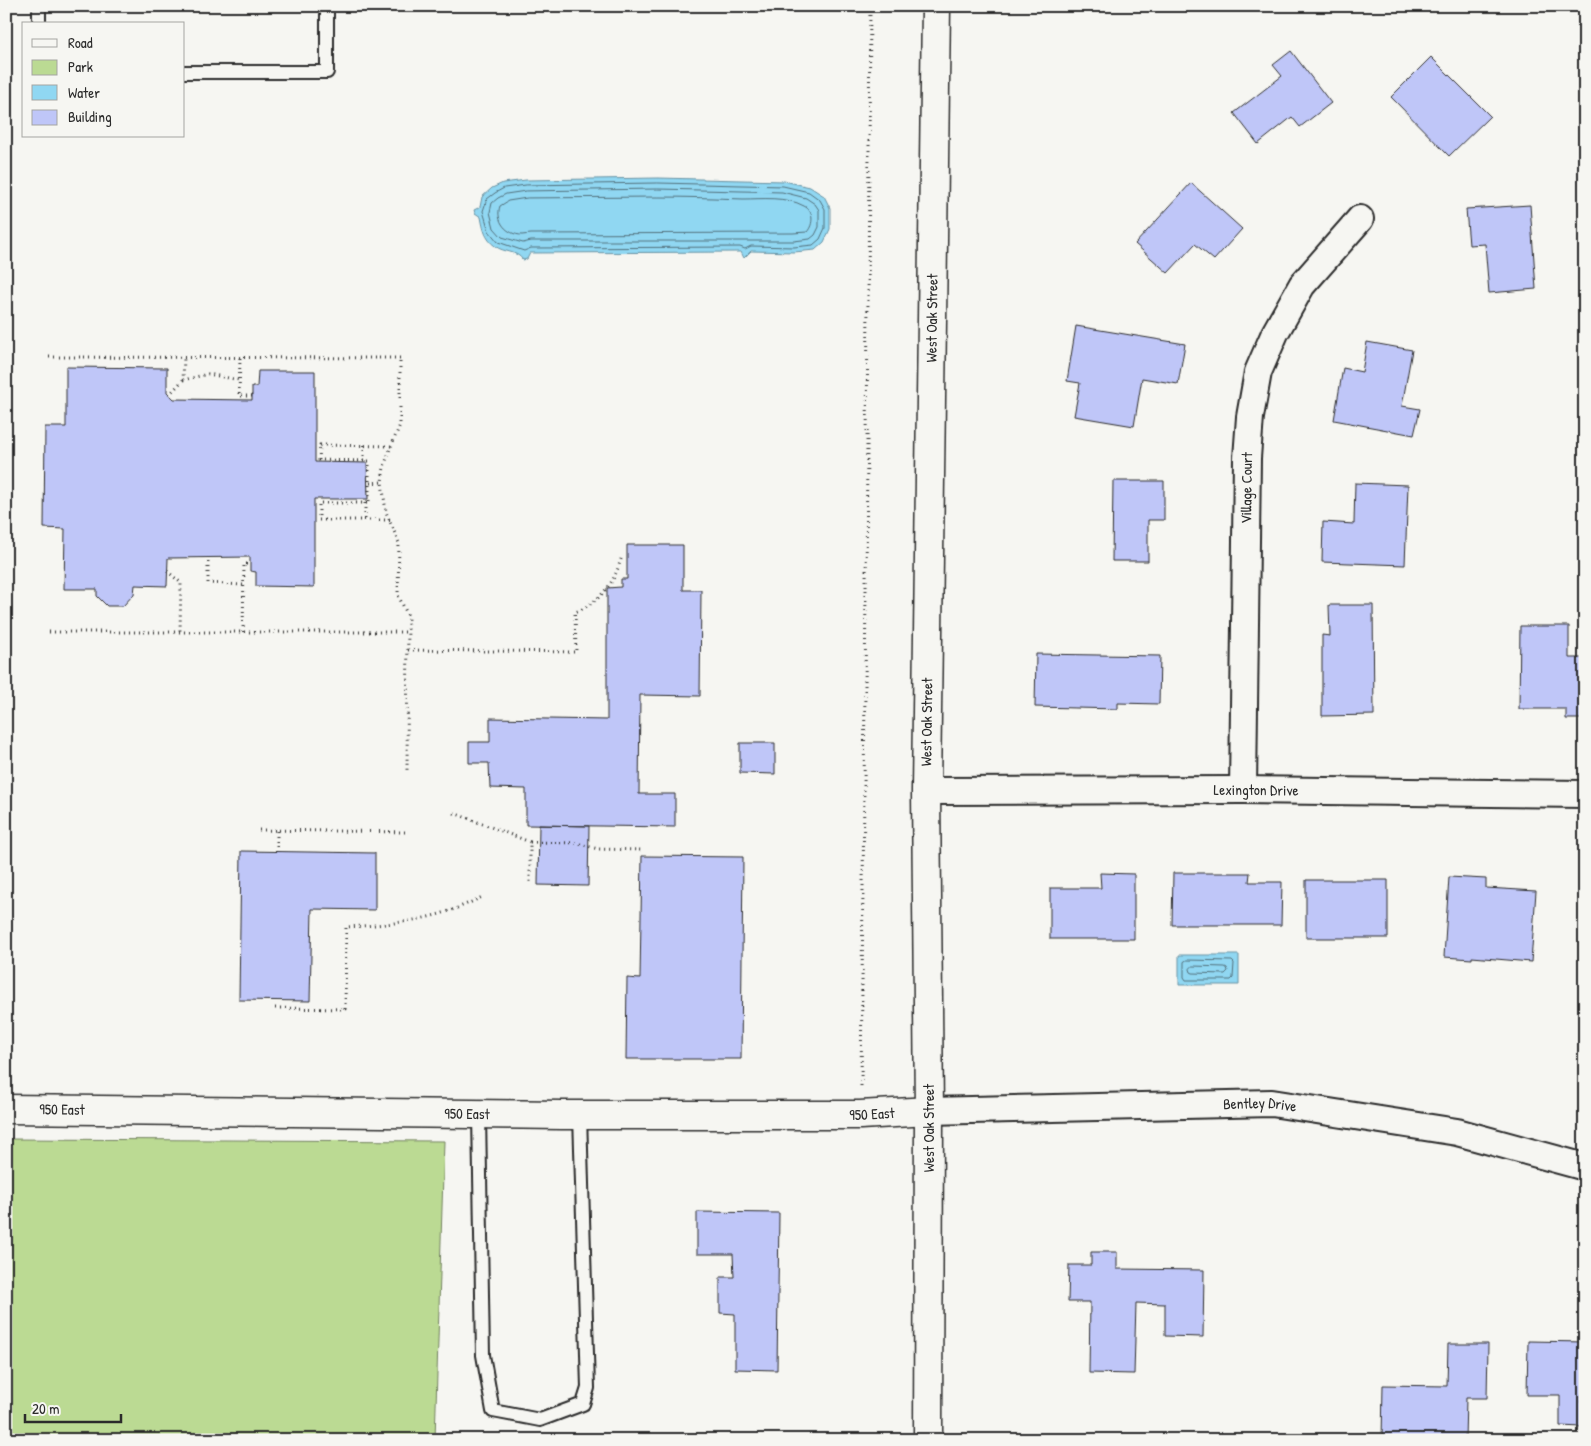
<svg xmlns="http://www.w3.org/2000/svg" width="1591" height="1446" font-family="'Patrick Hand',sans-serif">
<rect width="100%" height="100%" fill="#f6f6f2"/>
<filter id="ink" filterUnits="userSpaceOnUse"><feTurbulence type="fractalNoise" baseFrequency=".02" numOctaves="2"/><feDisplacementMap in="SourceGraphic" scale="10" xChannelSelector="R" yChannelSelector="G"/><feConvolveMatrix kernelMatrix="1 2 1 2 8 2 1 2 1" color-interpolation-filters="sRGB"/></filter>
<g filter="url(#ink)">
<path fill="#bbda93" stroke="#73825f" d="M6,1139l438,2 -9,299h-429z"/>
<path fill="#90d7f2" stroke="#6892a2" d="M658,178l126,3 26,6 14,9 6,12v21l-6,13 -9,8 -21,2 -43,-1 -7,7 -3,-6 -211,1 -3,6 -4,1c-7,-10 -19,-7 -28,-14 -10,-7 -12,-18 -14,-29l-6,-4 -1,-3 6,-3 2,-10 10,-9 11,-5 23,-3z
M1179,955h60v30h-60z"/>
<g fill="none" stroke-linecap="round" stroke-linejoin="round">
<path stroke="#53707b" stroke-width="1" d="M658,183l125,3 26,6 11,8 5,9v19l-5,11 -7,6 -19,2 -43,-1 -6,3 -5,-2 -209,1 -7,3 -26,-9 -9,-11 -6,-20 4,-12 8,-6 9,-5 22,-3z
M658,189l124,3 24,6 9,6 4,6v17l-4,8 -5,4 -16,2h-263l-8,2 -21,-6 -8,-9 -4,-16 2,-9 6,-5 8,-4 20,-3z
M658,197c28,0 57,1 85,2 19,0 43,-3 61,7 10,5 10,18 3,26l-14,1 -262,1c-3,0 -6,1 -9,1 -15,0 -27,-14 -22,-29l8,-5 19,-3z
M1187,960l45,1 2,2 -1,15 -2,2h-45l-2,-3v-15z
M1193,966l32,1 2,1 1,3 -3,3 -32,-1 -2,-1 -1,-3z"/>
</g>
<path fill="#bfc6f8" stroke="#2b2b2b" d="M1291,51l40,52 -31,24 -8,-10 -34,27 -24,-31 48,-37 -9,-11z
M1431,57l59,59 -41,40 -58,-59z
M1191,183l51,46 -28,31 -19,-16 -27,29 -33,-29z
M1530,205l6,84 -47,4 -4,-49 -16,1 -3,-36z
M1076,326l109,18 -7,40 -36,-6 -8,48 -60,-10 6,-33 -13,-2z
M1367,342l45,8 -10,56 18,3 -6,26 -80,-15 9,-52 19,4z
M66,367l101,1v24l7,7 78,1v-13h5l1,-16h57v91l52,1 1,36h-54v88l-58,-1v-14l-6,-1v-14l-82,1 -1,28 -32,-1 -1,9 -11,12h-16l-10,-10v-7h-33l1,-60 -21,-1 1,-101h21z
M1113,481h51v39h-16v41h-36z
M1355,483l53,2 -3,80 -83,-3 1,-40 31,2z
M627,545h56v45h18l-1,106 -60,-1 -1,99h36v33l-149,-2v-36l-36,-1 -1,-25h-20v-21h21v-24l117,2v-132l14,-1v-8h6z
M1329,605h44l1,110 -52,1v-81l8,1z
M1520,626h49v32h16v61h-19v-10h-47z
M1036,654l124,2 -1,48 -41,-1v6l-83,-2z
M740,743h35v31l-35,-1z
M539,825l50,1 -1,60 -50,-1z
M241,851l134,2v57l-63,-1 -2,92 -71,-1z
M642,856l101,1 -2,202h-115l1,-81 13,1z
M1100,873l34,1v65h-84v-51h51z
M1173,873h77l-1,9h33l-1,43h-109z
M1449,877l37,2v9l50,3 -5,71 -59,-5v2l-28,-2z
M1306,880h82v58h-82z
M1583,893h2v38h-2z
M697,1212l82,1 -2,157 -42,-1v-55l-15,-1v-36h14l-1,-23h-36z
M1091,1252h26v17l87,1 -1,67 -38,-1v-32l-29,-1 -2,71 -45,-1 1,-71h-22l1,-37h22z
M1528,1341l57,1v52h-3v33l-22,-1v-31h-33z
M1448,1344h40l-1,54h-21l-1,42h-83l1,-55 64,1z"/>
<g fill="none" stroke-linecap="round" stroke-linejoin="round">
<g stroke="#2b2b2b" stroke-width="16">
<path id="lane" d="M39,24v-18
M184,72h143v-66
M479,1114l4,241 10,56 47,9 43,-16 5,-16 -8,-273"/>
</g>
<g stroke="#2b2b2b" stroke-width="30">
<g id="street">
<path id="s1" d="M1243,790l4,-332 3,-41 8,-45 17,-39 27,-48 58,-66"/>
<path id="s2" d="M926,791l317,-1 342,4"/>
<path id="s3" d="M929,1111l343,-8 185,29 128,35"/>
</g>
</g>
<g stroke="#2b2b2b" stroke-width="31">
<g id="secondary">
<path id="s4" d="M6,1109l556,6h298l69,-4"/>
<path id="s5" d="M928,1440l1,-329 -3,-320 10,-785"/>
</g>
</g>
<path stroke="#2b2b2b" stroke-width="3" stroke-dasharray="1 4" stroke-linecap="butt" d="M49,357l351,1v67l-10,24 -6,18 -2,15 4,30 13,31 -1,52 10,21 -1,154
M240,358l-1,38h13
M183,380l25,-6 31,6
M169,395l14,-15 1,-23
M364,461v-16
M370,483l12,-1
M365,503v17
M390,520h-71v-17h50v-42l-50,-1 1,-15 72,1
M208,562v21l35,2
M167,571l14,12 -1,49
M49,632h359
M243,632l1,-68h6
M408,650l168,2 -1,-40c17,-6 33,-21 40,-37 3,-6 5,-13 7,-19
M454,813l76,29v40
M259,830l149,2
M530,842l47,1 21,6 44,1
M277,852v-22
M275,1008l70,1 1,-82c35,-2 73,-5 106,-17 11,-4 22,-9 32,-14
M861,1086l5,-495 4,-585"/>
<use href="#lane" stroke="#f6f6f2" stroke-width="12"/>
<use href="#street" stroke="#f6f6f2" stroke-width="26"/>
<use href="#secondary" stroke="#f6f6f2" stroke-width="28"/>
</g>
</g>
<g text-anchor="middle" stroke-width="5" stroke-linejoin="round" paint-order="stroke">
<g font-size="15" fill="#2b2b2b" stroke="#f6f6f2">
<text dy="5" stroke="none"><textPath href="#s5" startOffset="1122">West Oak Street</textPath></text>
<text dy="5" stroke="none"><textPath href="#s1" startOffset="302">Village Court</textPath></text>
<text dy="5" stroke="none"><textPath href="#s5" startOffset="718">West Oak Street</textPath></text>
<text dy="5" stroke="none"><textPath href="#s2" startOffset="330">Lexington Drive</textPath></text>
<text dy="5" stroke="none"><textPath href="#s3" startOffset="331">Bentley Drive</textPath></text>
<text dy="5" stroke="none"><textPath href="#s4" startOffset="56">950 East</textPath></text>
<text dy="5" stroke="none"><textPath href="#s4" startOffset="461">950 East</textPath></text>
<text dy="5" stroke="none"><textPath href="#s4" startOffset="866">950 East</textPath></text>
<text transform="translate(929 1128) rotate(-90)" y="5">West Oak Street</text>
</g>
</g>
<rect width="1591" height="1446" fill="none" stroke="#f6f6f2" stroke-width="25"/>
<rect x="12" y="12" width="1566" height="1421" fill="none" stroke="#2b2b2b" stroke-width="2" filter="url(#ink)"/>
<rect x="22" y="22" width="162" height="115" fill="#f6f6f2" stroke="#a5a5a2"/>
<rect x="32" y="39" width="25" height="8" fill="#f6f6f2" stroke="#a5a5a2"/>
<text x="68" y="48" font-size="15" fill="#2b2b2b">Road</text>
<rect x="32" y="60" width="25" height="15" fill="#bbda93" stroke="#a5a5a2"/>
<text x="68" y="72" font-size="15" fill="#2b2b2b">Park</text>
<rect x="32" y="85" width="25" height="15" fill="#90d7f2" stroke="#a5a5a2"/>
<text x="68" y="98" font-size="15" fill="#2b2b2b">Water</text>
<rect x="32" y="110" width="25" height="15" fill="#bfc6f8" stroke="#a5a5a2"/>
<text x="68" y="122" font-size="15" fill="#2b2b2b">Building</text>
<path d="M25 1414v8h96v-8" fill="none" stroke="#2b2b2b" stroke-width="2.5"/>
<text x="32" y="1414" font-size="15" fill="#2b2b2b" stroke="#f6f6f2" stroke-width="4" paint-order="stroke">20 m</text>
</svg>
